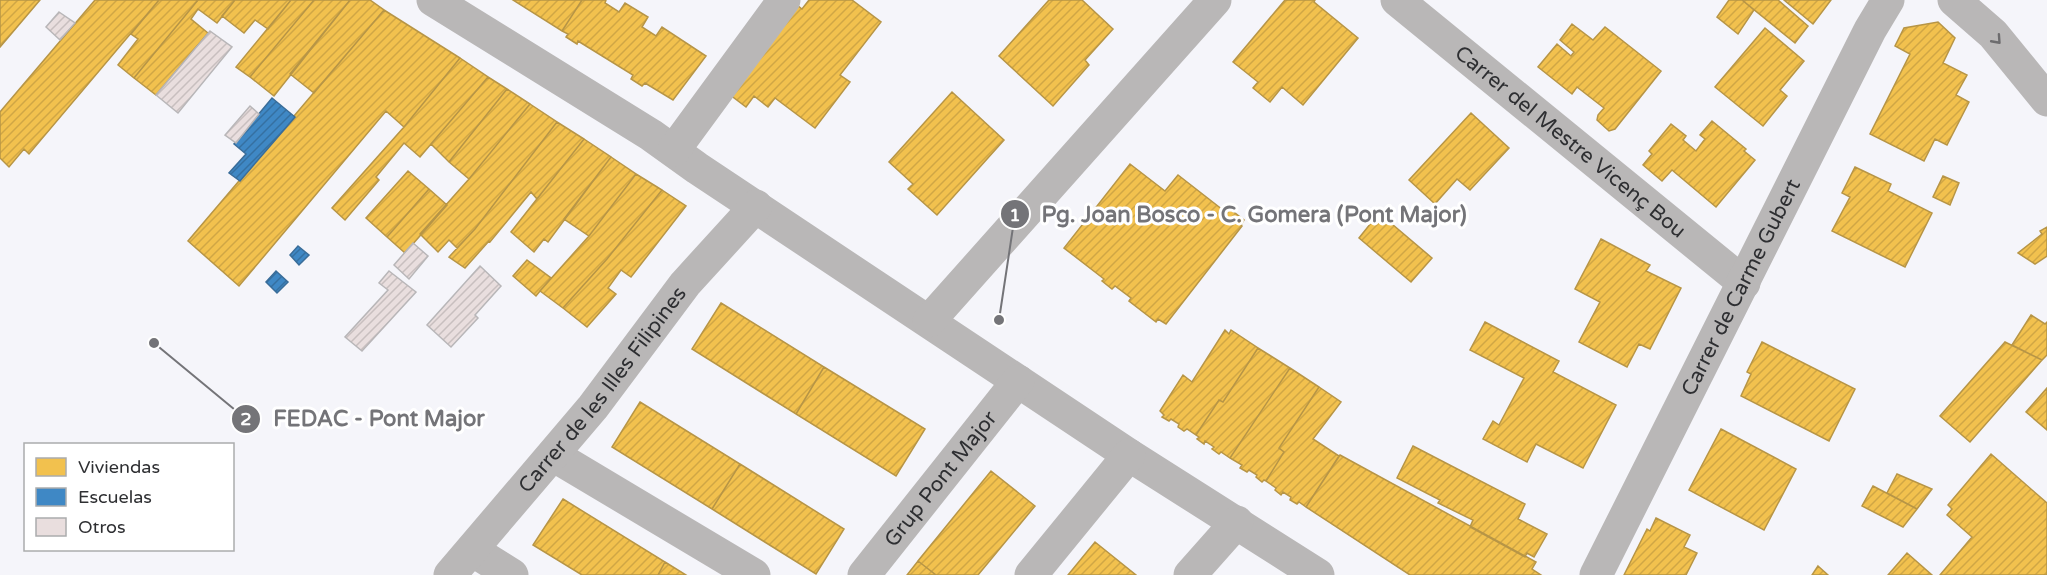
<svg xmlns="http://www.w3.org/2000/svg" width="2047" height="575" font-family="'Varela Round',sans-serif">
<defs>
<pattern id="homes-hatch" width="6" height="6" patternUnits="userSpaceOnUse" patternTransform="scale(1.5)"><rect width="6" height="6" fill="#f2c14e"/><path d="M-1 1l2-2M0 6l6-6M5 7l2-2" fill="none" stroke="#d0a645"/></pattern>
<pattern id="schools-hatch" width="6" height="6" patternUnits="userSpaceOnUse" patternTransform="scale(1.5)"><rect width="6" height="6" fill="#3f88c5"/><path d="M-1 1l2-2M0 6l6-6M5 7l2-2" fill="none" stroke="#3570a1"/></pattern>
<pattern id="building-hatch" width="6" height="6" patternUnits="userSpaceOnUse" patternTransform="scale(1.5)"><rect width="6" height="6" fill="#e9dede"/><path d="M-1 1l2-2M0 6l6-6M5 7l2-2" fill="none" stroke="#c8bfbf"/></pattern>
</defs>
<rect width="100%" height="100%" fill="#f5f5fa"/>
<path fill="url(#homes-hatch)" stroke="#b79546" stroke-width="1.5" d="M0,0h40l-40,47z
M95,0h64l-130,154 -5,-5 -15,18 -9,-9v-46z
M159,0h39l-64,78 -16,-13 20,-26 -7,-5z
M198,0h37l-18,23 -19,-14 -7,10 17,14 -52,62 -22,-17z
M235,0h56l-23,29 -13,-9 -11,13 -22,-17z
M291,0h23l-64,77 -14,-10z
M314,0h36l-76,96 -24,-19z
M350,0h20l14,10 -70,83 -24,-19z
M513,0h69l-20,31z
M582,0h24l-1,3 14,9 6,-9 23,14 -6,10 14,9 6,-9 44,29 -33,44 -28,-17 -3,3 -11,-7 2,-4 -55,-34 -1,3 -11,-7 2,-3 -6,-3z
M809,0h43l29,22 -41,53 10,7 -35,46 -40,-30 -7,9 -14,-11 -8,11 -17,-13 68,-89 5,4z
M1049,0h33l31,29 -28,31 4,5 -36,41 -54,-50z
M1285,0h30l-1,2 44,36 -55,67 -21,-18 -12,15 -17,-14 5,-6 -25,-20z
M1729,0h13l12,10 -16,24 -21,-17z
M1742,0h36l30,26 -13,17z
M1784,0h47l-18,24z
M384,10l76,48 -56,69 -18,-16 -147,175 -51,-45z
M1938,22l17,16 -12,25 24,12 -11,20 13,7 -22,43 -12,-6 -11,22 -54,-27 40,-80 -15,-8 9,-18z
M1572,24l21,16 12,-13 56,44 -46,58 -6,2 -12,-11 1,-5 6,-7 -27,-21 -5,7 -34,-27 19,-23 14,12 3,-4 -14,-12z
M1765,28l39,33 -24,29 7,6 -24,30 -48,-39z
M460,58l28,19 -68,80 -16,-14 -28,34 3,3 -34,40 -13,-12 72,-81z
M488,77l19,12 -58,73 -18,-18z
M507,89l23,15 -61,75 -20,-17z
M952,92l52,48 -67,75 -29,-26 5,-5 -24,-22z
M530,104l27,18 -82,107 -18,19 -8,-8 -11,12 -18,-18 49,-55z
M1471,113l38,35 -39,42 -13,-11 -22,25 -26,-24z
M1712,121l34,28 -2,2 11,9 -39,47 -44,-37 -10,11 -19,-16 9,-11 -3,-3 22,-27 15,12 -3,4 13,11 9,-12 -5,-4z
M557,122l27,17 -47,60 -6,-7 -41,50 -1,-1 -24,27 -16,-11 26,-28z
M584,139l27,18 -63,85 -4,-3 -10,13 -23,-20z
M611,157l25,17 -47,62 -25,-17z
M1130,164l35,27 13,-16 45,35 3,-4 18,14 -3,5 1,1 -76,98 -8,-5 -2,3 -27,-21 2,-3 -16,-12 -3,3 -10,-8 2,-2 -40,-31z
M1855,167l36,17 -3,7 44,22 -27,54 -73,-36 18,-34 -8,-4z
M408,171l21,18 -42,48 -21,-19z
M636,174l26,16 -55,69 -44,49 -23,-17 49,-55z
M1943,176l16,7 -9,22 -17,-8z
M429,189l18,16 -42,48 -18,-16z
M662,190l24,16 -55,71 -10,-7 -13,18 8,6 -29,33 -24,-19 44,-49z
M1379,213l53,45 -21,24 -52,-44z
M2047,227v29l-12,8 -17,-11 24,-19 -2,-3z
M1601,239l49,26 -4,6 35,17 -31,61 -11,-5 -12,23 -48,-25 21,-40 -25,-13z
M527,260l24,18 -15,18 -23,-20z
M721,303l103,64 -28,47 -104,-65z
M2031,315l14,9 2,-2v33l-5,5 -30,-15z
M1485,322l74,39 -6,11 63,33 -33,63 -47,-24 -9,18 -44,-23 10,-18 6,4 25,-47 -54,-28z
M1225,330l4,4 2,-4 27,18 -35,54 -4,-2 -23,35 -9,-6 -3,2 -6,-4 1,-3 -8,-5 -2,2 -7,-4 2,-2 -4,-4 23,-36 9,7z
M1762,342l93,47 -26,52 -88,-45 10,-22 -4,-2z
M2005,342l37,18 -72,82 -30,-26z
M1258,348l32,20 -60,90 -9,-6 -2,2 -7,-5 2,-2 -9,-6 -1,3 -7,-5 2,-2 -3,-2 23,-35 4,2z
M824,367l101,62 -29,47 -100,-62z
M1290,368l29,19 -40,61 5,4 -18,29 -2,-1 -2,2 -6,-5 1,-2 -8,-5 -2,2 -7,-4 2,-3 -12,-7z
M1319,387l22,15 -28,37 26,17 -33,51 -7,-5 -2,2 -7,-4 1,-3 -8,-5 -2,3 -6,-5 1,-2 -10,-7 18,-29 -5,-4z
M2047,388v42l-21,-18z
M640,402l100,62 -28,45 -100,-62z
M1721,429l75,40 -32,61 -75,-40z
M1413,446l112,58 -7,15 29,15 -13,23 -7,-4 -2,4 -55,-30 3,-7 -35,-17 2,-3 -43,-22z
M1991,454l56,49v72h-107l32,-38 -25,-22 5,-6 -4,-4z
M1340,455l196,107 -4,7 9,6h-131l-104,-68z
M740,464l104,65 -28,45 -104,-65z
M991,471l44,35 -57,69h-42l-18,-14z
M1897,474l35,15 -15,20 -30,-16z
M1873,486l44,23 -14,18 -41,-21z
M563,499l102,63 -7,13h-76l-49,-30z
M1656,518l34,17 -6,12 13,6 -11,22h-62l23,-46 3,2z
M1095,542l41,33h-68z
M1907,553l25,22h-44z
M918,561l18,14h-29z
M665,562l21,13h-28z
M1818,566l10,9h-16z"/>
<path fill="url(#schools-hatch)" stroke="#3a6d99" stroke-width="1.5" d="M272,98l23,19 -55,64 -11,-8 17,-19 -12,-10z
M298,246l11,9 -10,10 -9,-10z
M276,271l12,11 -11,11 -11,-11z"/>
<path fill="url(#building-hatch)" stroke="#b8b6b8" stroke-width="1.5" d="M59,12l16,11 -15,17 -14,-13z
M210,31l22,16 -54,66 -22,-18z
M250,106l9,8 -23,29 -11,-8z
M413,243l15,13 -19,23 -15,-14z
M480,266l21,20 -26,29 3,3 -27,29 -24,-22z
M389,271l27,21 -54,59 -17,-14 43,-47 -9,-7z"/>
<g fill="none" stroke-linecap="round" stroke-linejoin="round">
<g stroke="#b9b7b7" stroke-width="33">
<path d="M433,0l218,135 46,33 432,287 189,120"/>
<path id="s1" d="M1397,0l347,283"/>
<path d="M1954,0l39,34 54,66"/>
<path d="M674,150l110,-150"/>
<path d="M929,321l286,-321"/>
<path d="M553,455l201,120"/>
<path d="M472,550l40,25"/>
<path id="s2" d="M450,575l143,-168 92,-123 71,-78"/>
<path id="s3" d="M864,575l154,-194"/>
<path d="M1031,575l98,-120"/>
<path d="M1190,575l47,-53"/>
<path id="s4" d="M1596,575l274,-545 18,-30"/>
</g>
</g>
<defs><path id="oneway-chevron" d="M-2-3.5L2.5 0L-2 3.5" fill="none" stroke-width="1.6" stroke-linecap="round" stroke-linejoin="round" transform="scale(1.5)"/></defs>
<use stroke="#6d6c6e" href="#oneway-chevron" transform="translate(1997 40) rotate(48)"/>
<g text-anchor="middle" stroke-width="6" stroke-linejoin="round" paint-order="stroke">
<g font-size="21" fill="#2e2f32" stroke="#fff">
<text dy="7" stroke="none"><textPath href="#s1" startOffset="224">Carrer del Mestre Vicenç Bou</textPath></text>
<text dy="7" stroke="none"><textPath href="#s4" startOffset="322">Carrer de Carme Gubert</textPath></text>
<text dy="7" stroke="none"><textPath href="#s2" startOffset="240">Carrer de les Illes Filipines</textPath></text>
<text dy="7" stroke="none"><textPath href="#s3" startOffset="123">Grup Pont Major</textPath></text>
</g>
</g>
<path fill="none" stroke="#747478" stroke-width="2" d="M999 320L1015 214M154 343L246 419"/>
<g fill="#747478" stroke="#fff" stroke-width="2">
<circle cx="999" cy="320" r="6"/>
<circle cx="154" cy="343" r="6"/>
<circle cx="1015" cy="214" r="15"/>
<circle cx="246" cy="419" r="15"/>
</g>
<g font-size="18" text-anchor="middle" font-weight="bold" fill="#fff">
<text x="1015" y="221">1</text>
<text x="246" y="425">2</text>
</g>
<g font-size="22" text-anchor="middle" font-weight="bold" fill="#747478" stroke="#fff" stroke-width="6" stroke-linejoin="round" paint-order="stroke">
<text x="1254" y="222">Pg. Joan Bosco - C. Gomera (Pont Major)</text>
<text x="379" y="426">FEDAC - Pont Major</text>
</g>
<rect x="24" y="443" width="210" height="108" fill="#ffffff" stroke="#abacad" stroke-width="1.5"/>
<rect x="36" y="458" width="30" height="18" fill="#f2c14e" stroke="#abacad" stroke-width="1.5"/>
<text x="78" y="473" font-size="18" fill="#2e2f32">Viviendas</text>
<rect x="36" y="488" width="30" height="18" fill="#3f88c5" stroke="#abacad" stroke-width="1.5"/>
<text x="78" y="503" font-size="18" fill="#2e2f32">Escuelas</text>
<rect x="36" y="518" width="30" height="18" fill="#e9dede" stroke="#abacad" stroke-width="1.5"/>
<text x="78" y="533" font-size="18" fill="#2e2f32">Otros</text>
</svg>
